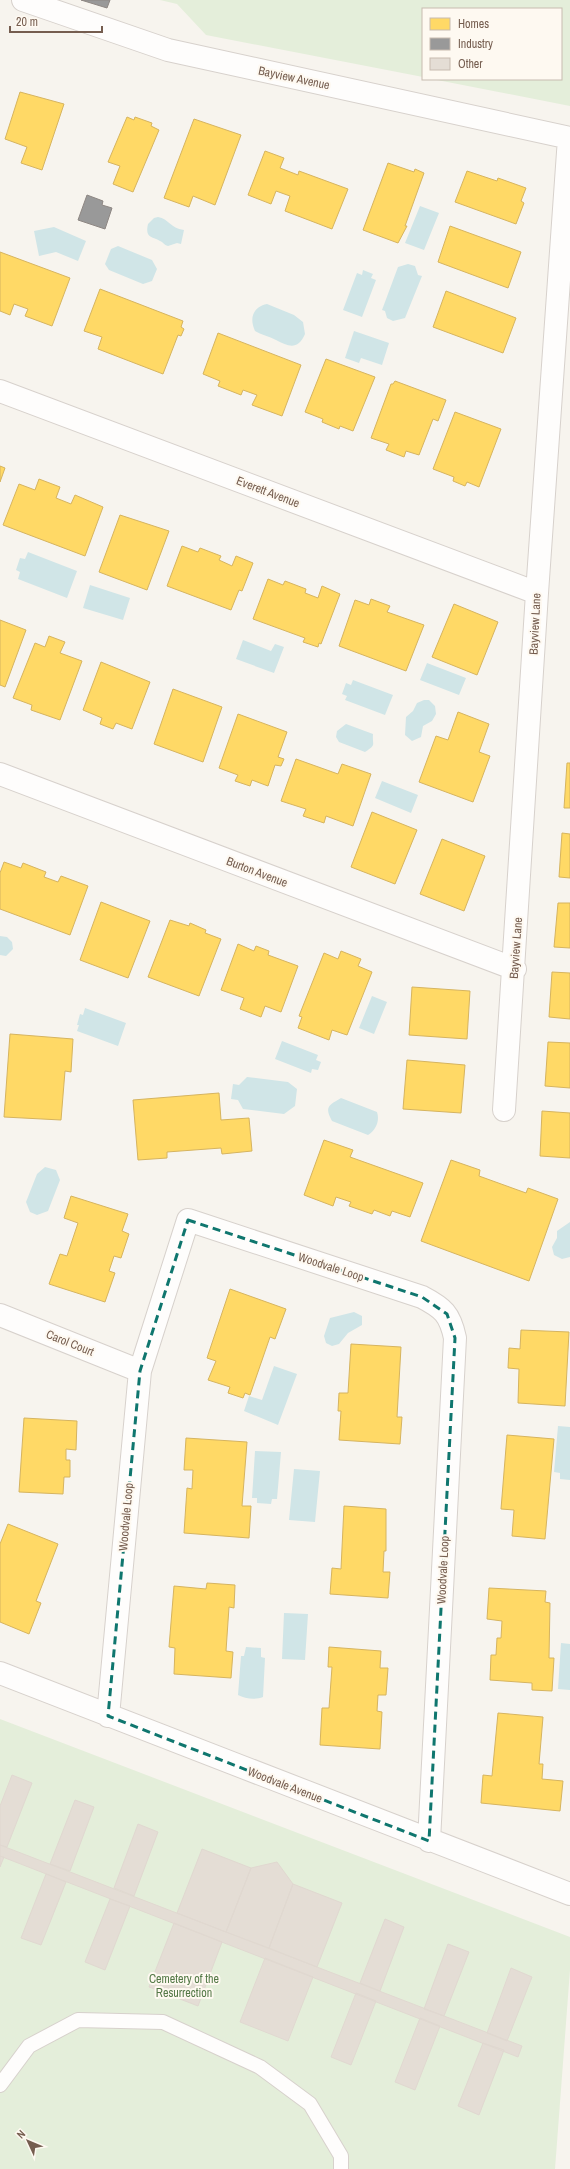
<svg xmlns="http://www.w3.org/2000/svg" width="570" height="2169" font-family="'Archivo Narrow',sans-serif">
<rect width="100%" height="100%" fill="#f7f4ee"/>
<path fill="#e4eeda" d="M160,0h410v106l-138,-27h129v-70h-138v68l-217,-42 -29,-31z
M0,1719l570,218v33l-15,199h-555z"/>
<path fill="#d0e5e7" d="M420,206l19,7 -15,37 -19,-7z
M158,217c11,2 12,11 26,13l-3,14 -4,-1 -9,3c-4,-1 -5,-4 -8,-5 -9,-5 -15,-3 -12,-17l6,-6z
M54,227l32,14 -8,20 -22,-9 -17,4 -5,-25z
M118,246l34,14 5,9 -5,12 -9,3 -34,-14 -4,-6 6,-15z
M408,264l7,2 3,9 4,1 -17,42 -12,3 -6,-3 -2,-7 -3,-1 16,-43z
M363,270l10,4 -2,4 5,2 -14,37 -19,-7 14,-37 5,2z
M267,304l27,11 9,7 2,12c-7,16 -16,13 -29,6 -7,-4 -15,-5 -21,-9 -6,-13 -2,-24 12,-27z
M354,331l35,12 -7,22 -21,-7 -2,5 -14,-5z
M28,552l49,19 -10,27 -49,-19 2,-7 -4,-2 4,-12 5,1z
M90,585l40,13 -7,22 -40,-12z
M243,640l28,11 4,-7 9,3 -10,26 -38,-14z
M427,663l39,15 -7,17 -39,-15z
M353,680l40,15 -8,20 -40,-15 2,-4 -5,-2 4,-11 5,2z
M424,700h5l6,6 1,8 -4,7 -9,5 -2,11 -9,4 -7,-6 1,-18 7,-6 4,-8z
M346,724l27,10c-1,12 4,10 -8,18l-26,-10 -3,-5 1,-6z
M382,781l36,14 -7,18 -36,-15z
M0,936l7,1 5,5 1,7 -7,7 -6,-1z
M372,996l15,6 -13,32 -15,-6z
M85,1008l41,15 -8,23 -41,-15 2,-6h-2l3,-11 3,1z
M282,1041l36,14 -2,5 5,2 -3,8 -6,-1 -1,4 -36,-14z
M247,1077l41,5 9,7 -2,17 -11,8 -41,-5 -5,-9 -7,-1 2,-15 6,1z
M341,1098l36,14c3,9 -1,18 -9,23l-36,-14c-8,-14 -3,-16 9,-23z
M45,1167l11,3 4,10 -12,31 -11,4 -7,-3 -4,-10 11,-28z
M570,1222v35l-8,2 -8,-4 -2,-8 5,-9v-7z
M354,1312l8,4v9l-14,8 -9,11 -7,2 -6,-3 -2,-7 6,-18z
M274,1366l23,8 -19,51 -34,-14 5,-15 13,4z
M558,1426l12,1v53l-10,-1v-6l-6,-1z
M255,1451l26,1 -4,47h-5l-1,5 -14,-1v-5h-5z
M294,1469l26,2 -5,51 -26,-2z
M284,1613l24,1 -3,46 -23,-1z
M561,1643l9,1v46l-12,-1z
M246,1647l15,1v9l4,1 -2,39c-7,3 -18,2 -25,-2l3,-39h3z"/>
<path fill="#ffd966" stroke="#d6b45f" d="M20,92l44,12 -22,66 -21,-7 6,-16 -22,-8z
M127,117l7,3 1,-3 17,6 -1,3 8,4 -26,62 -20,-8 7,-18 -12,-4z
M194,119l47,16 -26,70 -22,-9 -4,11 -25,-9z
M265,151l19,7 -4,10 18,7 1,-4 49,18 -16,40 -47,-18 5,-15 -14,-5 -5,13 -23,-9z
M388,163l26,9 1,-3 9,4 -19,53h2l-9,17 -35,-13z
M467,171l30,10 1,-3 28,10 -5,13 3,2 -8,21 -61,-22z
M450,226l71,26 -13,36 -70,-26z
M0,252l70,26 -18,48 -27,-10 3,-7 -14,-5 -4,11 -10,-4z
M100,289l83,32 -2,6 3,2 -3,7 -3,-1 -15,39 -65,-25 4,-12 -18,-6z
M446,291l70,27 -13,35 -70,-26z
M218,333l83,32 -19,51 -30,-11 5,-10 -14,-5 -2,5 -23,-9 2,-5 -17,-7z
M326,359l49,18 -22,54 -13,-5 -1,3 -17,-7 1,-3 -18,-7z
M395,381l51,19 -8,21 -5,-2 -14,36 -13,-4 -2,6 -18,-7 3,-6 -18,-6 20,-54h2z
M455,412l46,17 -22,58 -12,-5 -2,4 -12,-5 1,-4 -21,-8z
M0,466l5,2 -5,14z
M39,479l21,8 -4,11 15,6 4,-9 28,12 -18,49 -82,-31 16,-41 16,6z
M120,515l49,16 -22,59 -48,-18z
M182,546l16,6 2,-4 21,8 -2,4 13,6 4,-10 17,7 -11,28 -3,-1 -8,20 -64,-24z
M268,579l15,6 2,-4 21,8 -1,4 13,5 4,-12 18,8 -19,50 -2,-1 -1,4 -15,-5 2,-4 -52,-19z
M371,599l19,7 -3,6 37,13 -18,46 -67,-25 16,-46 14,5z
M454,604l44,18 -21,53 -45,-18z
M0,620l26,10 -21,57 -5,-2z
M49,636l16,6 -5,11 22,8 -22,59 -29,-10 1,-5 -19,-7 22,-55 10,4z
M101,662l49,20 -18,47 -16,-6 -3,6 -13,-5 2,-6 -19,-8z
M173,689l49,18 -19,55 -49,-18z
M458,712l31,12 -10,28 11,4 -17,46 -54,-20 17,-46 12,4z
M238,714l49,18 -9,25 6,2 -3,7 -6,-1 -7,21 -16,-6 -2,6 -15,-5 3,-6 -19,-7z
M296,759l42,15 4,-10 29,10 -18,52 -27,-10 -2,7 -21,-7 3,-7 -25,-8z
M567,763h3v45h-6z
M372,812l45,18 -22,54 -44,-17z
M562,833l8,1v44l-11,-1z
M442,839l43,17 -21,55 -44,-17z
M4,862l17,6 2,-5 23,9 -2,5 14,5 3,-6 27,10 -18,49 -70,-26v-36z
M101,902l49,19 -22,57 -48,-18z
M558,903h12v45l-16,-1z
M170,920l19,6 1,-3 16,7 -1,3 16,6 -22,57 -51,-19z
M238,944l16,7 2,-5 13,5 -1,4 30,11 -17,46 -16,-6 -4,11 -21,-8 4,-11 -23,-8z
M341,951l20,8 -3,7 14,6 -25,63 -15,-5 -3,10 -31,-12 4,-11 -3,-1 25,-63 14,6z
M552,972l18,1v46l-21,-2z
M412,987l58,4 -3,48 -58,-4z
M10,1034l63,5 -2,33 -6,-1 -4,49 -57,-3z
M548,1042l22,1v45l-25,-2z
M407,1060l58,5 -4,48 -58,-4z
M219,1093l2,27 28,-2 3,33 -30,3 -1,-6 -54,4v6l-29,2 -5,-60z
M542,1111l28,2v45l-30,-2z
M324,1140l29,10 -3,7 73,26 -13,34 -18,-6 -2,5 -16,-6 -2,4 -23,-8 2,-4 -15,-5 -3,9 -29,-11z
M451,1160l29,10 -1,6 47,17 2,-5 30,11 -29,82 -108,-40z
M71,1196l57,18 -6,17 7,3 -8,24 -7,-2 -5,15 6,2 -10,29 -56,-18 11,-30 7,2 11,-33 -14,-5z
M230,1289l56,20 -11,30 -5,-2 -20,58 -5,-2 -2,5 -15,-5 2,-6 -22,-7 8,-19 -9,-3z
M521,1330l48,2 -4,74 -47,-3 1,-34 -11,-1 1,-20 11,1z
M351,1344l50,3 -4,70h5l-2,27 -61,-4 2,-29h-3l1,-18h9z
M24,1418l53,3 -1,29 -10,-1v11h4v17h-6l-1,17 -44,-2z
M507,1435l47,4 -9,100 -33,-3 2,-26 -13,-1z
M186,1438l61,4 -5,64h9l-2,32 -65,-5 3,-45 5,1 1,-19h-9z
M344,1506l42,3v42h-2l-1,21h7l-2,26 -58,-4 2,-26 9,1z
M8,1524l50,20 -22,57 5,2 -12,31 -29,-12v-78z
M207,1583l28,2 -1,23 -5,-1 -3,44 7,1 -2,26 -57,-4 1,-26 -6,-1 5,-61 32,3z
M489,1588l57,3 -1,11 5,1 -1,55h5l-2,33 -20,-1v-7l-42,-3 1,-25h5l1,-17h4l1,-17 -15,-2z
M329,1647l52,4 -1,17h8l-2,27h-8l-1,16 5,1 -2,37 -60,-4 2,-37h7l3,-41h-4z
M498,1713l45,4 -4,47h4l-1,15 21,2 -3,30 -79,-8 2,-28 9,1z"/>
<path fill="#999" stroke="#8e8783" d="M81,0h29l-3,8z
M87,195l16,6 -1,4 10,3 -7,21 -27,-9z"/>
<path fill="#e4ddd5" stroke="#e0d8d0" d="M12,1775l20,8 -25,64 -7,-2v-39z
M75,1800l19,7 -24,64 -20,-7z
M138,1824l20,8 -24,64 -20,-8z
M0,1845l522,201 -4,11 -518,-201z
M202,1849l49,19 -25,64 -49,-19z
M0,1856l4,1 -4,10z
M277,1862l16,22 -24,64 -43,-16 25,-64z
M46,1874l20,8 -25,63 -20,-7z
M293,1884l49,19 -25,64 -48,-19z
M110,1899l20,7 -25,64 -20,-8z
M385,1919l19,8 -24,64 -20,-8z
M174,1923l48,19 -24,64 -49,-19z
M448,1944l21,8 -25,64 -20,-7z
M265,1958l48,19 -25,64 -48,-19z
M511,1968l21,9 -25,64 -20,-8z
M356,1993l20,8 -25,64 -20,-8z
M420,2018l20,8 -25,64 -20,-8z
M483,2043l21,7 -25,65 -21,-9z"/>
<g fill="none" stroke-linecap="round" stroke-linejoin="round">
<g stroke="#d7d1cc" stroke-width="16">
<path id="service" d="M0,2085l29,-39 49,-26 85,2 97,45 50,37 31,52v13"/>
</g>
<g stroke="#d7d1cc" stroke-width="24">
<path id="minor" d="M23,0l145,50 402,88
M0,391l537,202
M0,774l515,195
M504,1110l33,-517 32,-455
M0,1315l140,56
M0,1673l570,221
M108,1716l32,-345 48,-151 234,77c21,11 28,17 33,41l-26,503"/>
</g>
<use href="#service" stroke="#fefdfc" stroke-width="14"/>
<use href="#minor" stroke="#fefdfc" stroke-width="22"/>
</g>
<path fill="none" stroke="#0f766e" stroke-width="3" stroke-dasharray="8 5" stroke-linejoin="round" d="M188,1220l234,77 25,17 8,24 -26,503 -321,-125 32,-345z"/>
<g text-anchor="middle" stroke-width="4" stroke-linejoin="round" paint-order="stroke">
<g font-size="12" fill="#755d4f" stroke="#fef9f1">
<text transform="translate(294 78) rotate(12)" y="4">Bayview Avenue</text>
<text transform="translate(268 492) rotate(21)" y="4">Everett Avenue</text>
<text transform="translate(535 624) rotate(-87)" y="4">Bayview Lane</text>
<text transform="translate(257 872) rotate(21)" y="4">Burton Avenue</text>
<text transform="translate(516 948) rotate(-86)" y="4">Bayview Lane</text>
<text transform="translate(331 1267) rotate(18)" y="4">Woodvale Loop</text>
<text transform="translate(70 1343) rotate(22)" y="4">Carol Court</text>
<text transform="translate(126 1517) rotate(-85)" y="4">Woodvale Loop</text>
<text transform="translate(443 1570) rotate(-87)" y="4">Woodvale Loop</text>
<text transform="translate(285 1785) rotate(21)" y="4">Woodvale Avenue</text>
</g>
<g font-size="12" fill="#547947" stroke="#fef9f1">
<text x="184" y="1983">Cemetery of the<tspan x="184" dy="14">Resurrection</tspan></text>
</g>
</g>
<rect x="422" y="8" width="140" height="72" fill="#fef9f1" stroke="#c7bbb0"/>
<rect x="430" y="18" width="20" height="12" fill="#ffd966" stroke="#c7bbb0"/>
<text x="458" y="28" font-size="12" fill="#755d4f">Homes</text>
<rect x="430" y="38" width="20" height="12" fill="#999999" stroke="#c7bbb0"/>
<text x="458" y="48" font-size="12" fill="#755d4f">Industry</text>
<rect x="430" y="58" width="20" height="12" fill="#e4ddd5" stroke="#c7bbb0"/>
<text x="458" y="68" font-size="12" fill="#755d4f">Other</text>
<g transform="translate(28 2141) rotate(314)" stroke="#fef9f1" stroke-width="3" paint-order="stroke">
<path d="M0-3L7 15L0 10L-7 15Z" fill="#755d4f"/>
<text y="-6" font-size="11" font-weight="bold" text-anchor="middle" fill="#755d4f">N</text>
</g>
<path d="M10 26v6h92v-6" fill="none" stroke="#755d4f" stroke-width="2"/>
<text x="16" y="26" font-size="12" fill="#755d4f" stroke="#fef9f1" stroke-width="3" paint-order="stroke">20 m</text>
</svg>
